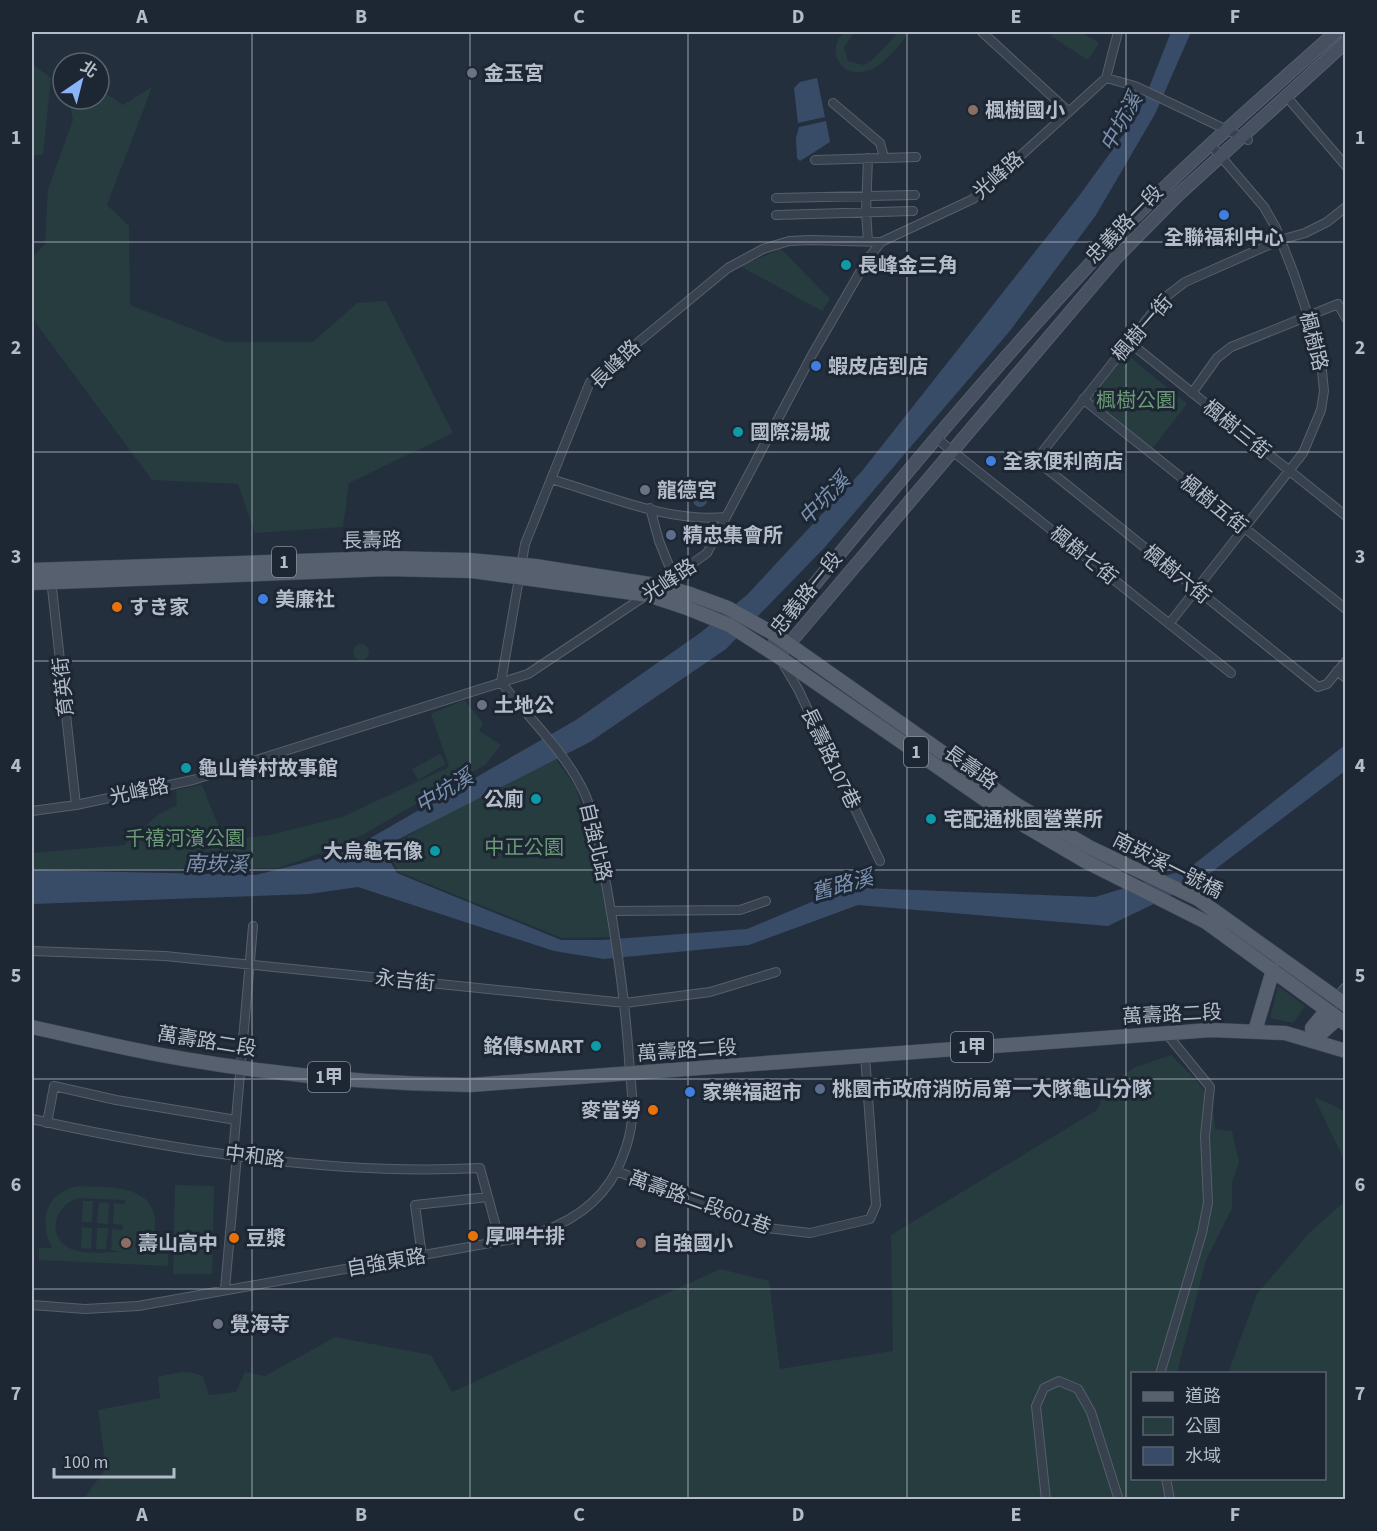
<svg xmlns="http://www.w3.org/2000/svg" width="1377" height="1531" font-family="'Source Sans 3','Noto Sans TC','Noto Sans JP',sans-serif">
<rect width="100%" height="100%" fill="#242f3e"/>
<path fill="#263c3f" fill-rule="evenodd" d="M844,32h11l-11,15 4,14 15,4 8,-4 28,-29h11c-17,19 -35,49 -64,38 -13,-12 -14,-25 -2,-38z
M1054,32h27l18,11 -11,17 -37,-24z
M32,64l19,14 -8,76 -11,2z
M152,87l-45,118 22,21 1,79 96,37h87l44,-39 29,-2 67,132 -104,50 -6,44 -88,6 -17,-49 -86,-4 -117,-158 -3,-18v-46l13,-14 3,-55 25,-69 -5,-21h31v-10l24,16z
M781,249l49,50 -8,12 -82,-45z
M1125,353l62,51 -36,46 -63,-51z
M353 652a8 8 0 1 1 16 0a8 8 0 1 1-16 0Z
M464,700l19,23 -4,8 22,14 -16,20 -137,78 -69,25 -247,2v-17l92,-8 35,-31 18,-9 -1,-15 26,-5 22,55 46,-5 72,-18 107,-50 -18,-53z
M551,752l25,36 19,61 15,88 -48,1 -163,-66 -8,-14 5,-15z
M440,754l6,10 -28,16 -6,-11z
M1278,986l27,20 -12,17 -23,-5z
M1171,1055c25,26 43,36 44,74l17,2 7,31 -7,20v26l-26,52 -29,113 -45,1v104h73l7,4 1,-4h111v-104l-96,-1 29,-79 52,-61 36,-32v298l-1262,1 23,-32 -8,-58 62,-12 -2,-21c17,-4 30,-9 45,0l6,18 27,-3 9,-20 20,4 70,-39 96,18 21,37 268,-123 49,12 11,88 113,-18 -2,-116 206,-125 10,-25 29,-18z
M1314,1097l31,14v51z
M175,1185l39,1 -2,88h-39z
M79,1186c26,2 71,-3 76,32 1,14 -3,26 -13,35l26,1v12l-129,-6v-12h13c-14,-27 -6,-57 27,-62zM79,1198l46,2v4l-11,-1 -1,21 10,1v5l-11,-1 -1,21 11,2c-15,0 -39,3 -53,-4 -24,-14 -13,-44 10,-50z
M83,1201h10l-1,21h-10z
M99,1202l10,1 -1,21 -11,-1z
M82,1227l10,1 -1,21 -10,-1z
M97,1228h11l-2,21h-10z"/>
<path fill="#394c67" d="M1171,32h20l-36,82 -59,101 -87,117 -184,215 -99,102 -136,93 -195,99 -7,17 9,15 164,67h41l145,-11 67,-28 49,-13 232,9 93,-28 157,-124v26l-148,112 -89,43 -250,-21 -109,40 -145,14 -50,-8 -196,-64 -49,7 -277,10v-34l224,5 90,-23 230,-132 124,-87 47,-38 115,-124 217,-275 60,-83z
M817,78l8,39 -27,6 -4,-35 6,-6z
M826,121l4,21 -30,19 -3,-3 -1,-20 3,-11z
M693 500a7 7 0 1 1 14 0a7 7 0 1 1-14 0Z"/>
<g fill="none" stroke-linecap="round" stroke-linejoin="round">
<g stroke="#565f6c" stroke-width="10">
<path id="minor" d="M982,32l86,79
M1106,78l12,-46
M1286,96l60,70
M833,103l47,40 4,14
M815,160l101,-3
M776,198l139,-3
M1346,207l-19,15 -22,11 -25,7 -95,42 -22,17 -127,161 282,227 9,-3 19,-23
M776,215l137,-4
M868,241l-2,-29 2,-54
M1129,342l217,174
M1192,393l25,-35 14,-11 107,-43 8,14
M1083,399l263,210
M936,438l295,235
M551,479c55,16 117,44 175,38
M650,508l9,33 15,37
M51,579l25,226
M661,586l46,-33 105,-198 55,-95 14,-18 92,-43 133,-121 29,8 113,54
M1169,624l134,-171 18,-43 3,-19 -4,-40 -26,-77 -18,-46 -12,-21 -53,-62
M782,662l16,27 82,172
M1337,671l9,7
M501,682l24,-138 65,-162 138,-114 35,-19 26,-8 21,-1 71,2
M32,811l44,-6 117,-25 335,-106 120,-80
M611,911l129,-1 26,-9
M32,951l133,5 460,47 85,-11 66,-20
M32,1119c143,32 301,57 448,49l20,73
M47,1123l7,-37 62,14 120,20
M233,1154l20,-228
M616,1171l151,57 43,5 60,-14 6,-14 -11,-149
M422,1256l-7,-51 73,-8
M225,1289l12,-134
M32,1305l53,4 53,-3 386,-69c39,-10 74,-30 93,-67 6,-13 12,-29 14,-43 4,-23 -1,-46 -2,-68 -4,-61 -13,-121 -24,-181 -5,-27 -9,-58 -20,-84 -20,-43 -56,-75 -84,-112
M1160,1374l42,-141 6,-30 -3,-67 5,-49 -44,-54
M1166,1478l4,22
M1046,1500l-10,-94 8,-18 15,-7 19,8 13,23 28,88"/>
</g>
<g stroke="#565f6c" stroke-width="12">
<path id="tertiary" d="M1327,1010l19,-22"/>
</g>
<g stroke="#565f6c" stroke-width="14">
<path id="secondary" d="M783,651l333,-393 62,-63 168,-153
M779,657l-5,-23c106,-130 213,-260 327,-382 74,-79 155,-149 235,-220"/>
</g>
<g stroke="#414a57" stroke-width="15">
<path id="primary" d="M32,570l353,-12 84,2 66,6 127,20 28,8 38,14 46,26 243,171 72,42 109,52 148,106
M32,583l354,-14 86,2 176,24 39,13 42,17 50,32 231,160 75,44 121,61 140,102
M32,1027c50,11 101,24 152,32 94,16 191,25 287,26l740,-55 74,3 61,18
M1255,1031l18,-61
M1314,1040l-2,-12 15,-18
M1314,1040l24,-22"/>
</g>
<use href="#minor" stroke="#38414e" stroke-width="8"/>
<use href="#tertiary" stroke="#38414e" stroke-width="10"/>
<use href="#secondary" stroke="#465061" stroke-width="12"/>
<use href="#primary" stroke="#56606e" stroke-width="14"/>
</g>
<path fill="none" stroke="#b4bcc9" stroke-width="1.5" stroke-opacity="0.55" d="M252,32v1468M470,32v1468M688,32v1468M907,32v1468M1126,32v1468M32,242h1314M32,452h1314M32,661h1314M32,870h1314M32,1079h1314M32,1289h1314"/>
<g fill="#6b7280" stroke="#1d2633" stroke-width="2">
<circle cx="472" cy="73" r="6"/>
<circle cx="645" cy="490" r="6"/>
<circle cx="482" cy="705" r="6"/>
<circle cx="218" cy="1324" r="6"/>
</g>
<g fill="#8d6e63" stroke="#1d2633" stroke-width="2">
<circle cx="973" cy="110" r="6"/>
<circle cx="126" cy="1243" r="6"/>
<circle cx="641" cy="1243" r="6"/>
</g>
<g fill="#3f7fe0" stroke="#1d2633" stroke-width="2">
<circle cx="1224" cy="215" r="6"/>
<circle cx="816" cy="366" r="6"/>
<circle cx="991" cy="461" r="6"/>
<circle cx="263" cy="599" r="6"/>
<circle cx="690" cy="1092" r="6"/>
</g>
<g fill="#0f9aa8" stroke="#1d2633" stroke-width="2">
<circle cx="846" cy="265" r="6"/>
<circle cx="738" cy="432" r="6"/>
<circle cx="186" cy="768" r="6"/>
<circle cx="536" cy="799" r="6"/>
<circle cx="931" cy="819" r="6"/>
<circle cx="435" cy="851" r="6"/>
<circle cx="596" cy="1046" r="6"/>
</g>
<g fill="#5c6f8a" stroke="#1d2633" stroke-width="2">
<circle cx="671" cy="535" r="6"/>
<circle cx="820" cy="1089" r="6"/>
</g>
<g fill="#e8710a" stroke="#1d2633" stroke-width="2">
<circle cx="117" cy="607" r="6"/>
<circle cx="653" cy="1110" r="6"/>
<circle cx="473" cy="1236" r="6"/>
<circle cx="234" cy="1238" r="6"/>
</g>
<g text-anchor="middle" stroke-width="6" stroke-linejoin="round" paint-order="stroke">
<g fill="#1d2633" stroke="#878f9c" stroke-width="1.5">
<rect x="272" y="547" width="24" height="30" rx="4.5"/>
<rect x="904" y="737" width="24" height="30" rx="4.5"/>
<rect x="951" y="1032" width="42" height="30" rx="4.5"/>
<rect x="308" y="1062" width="42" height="30" rx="4.5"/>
</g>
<g font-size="18" font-weight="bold" fill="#b4bcc9">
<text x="284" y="568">1</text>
<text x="916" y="758">1</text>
<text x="972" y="1053">1甲</text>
<text x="329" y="1083">1甲</text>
</g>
<g font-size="20" font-weight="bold" fill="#b4bcc9" stroke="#1d2633" text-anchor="start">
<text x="484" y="80">金玉宮</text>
<text x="985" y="117">楓樹國小</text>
<text x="1224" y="244" text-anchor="middle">全聯福利中心</text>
<text x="858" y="272">長峰金三角</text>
<text x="828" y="373">蝦皮店到店</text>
<text x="750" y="439">國際湯城</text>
<text x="1003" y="468">全家便利商店</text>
<text x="657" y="497">龍德宮</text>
<text x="683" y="542">精忠集會所</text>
<text x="275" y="606">美廉社</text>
<text x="129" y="614">すき家</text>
<text x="494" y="712">土地公</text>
<text x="198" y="775">龜山眷村故事館</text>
<text x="524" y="806" text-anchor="end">公廁</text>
<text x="943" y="826">宅配通桃園營業所</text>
<text x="423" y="858" text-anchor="end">大烏龜石像</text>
<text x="584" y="1053" text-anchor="end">銘傳SMART</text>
<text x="832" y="1096">桃園市政府消防局第一大隊龜山分隊</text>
<text x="702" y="1099">家樂福超市</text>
<text x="641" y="1117" text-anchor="end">麥當勞</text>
<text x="485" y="1243">厚呷牛排</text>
<text x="246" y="1245">豆漿</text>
<text x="138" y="1250">壽山高中</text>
<text x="653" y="1250">自強國小</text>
<text x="230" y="1331">覺海寺</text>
</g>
<g font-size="20" fill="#b4bcc9" stroke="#1d2633">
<text transform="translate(998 175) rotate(-42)" y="7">光峰路</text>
<text transform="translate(1124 224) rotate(-46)" y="7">忠義路一段</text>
<text transform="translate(1142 328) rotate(-49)" y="7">楓樹一街</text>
<text transform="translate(1314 341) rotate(76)" y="7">楓樹路</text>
<text transform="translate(615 364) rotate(-44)" y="7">長峰路</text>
<text transform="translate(1237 429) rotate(39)" y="7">楓樹三街</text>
<text transform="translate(1214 504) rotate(39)" y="7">楓樹五街</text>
<text transform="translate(372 540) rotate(-1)" y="7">長壽路</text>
<text transform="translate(1084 555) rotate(39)" y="7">楓樹七街</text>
<text transform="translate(1177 574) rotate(39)" y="7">楓樹六街</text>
<text transform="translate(669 580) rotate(-34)" y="7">光峰路</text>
<text transform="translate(806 593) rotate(-51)" y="7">忠義路一段</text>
<text transform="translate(63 687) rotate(-96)" y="7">育英街</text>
<text transform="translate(831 758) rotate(64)" y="7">長壽路107巷</text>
<text transform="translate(971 767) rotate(35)" y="7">長壽路</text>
<text transform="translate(139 791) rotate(-12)" y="7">光峰路</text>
<text transform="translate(596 842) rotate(77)" y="7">自強北路</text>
<text transform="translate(1168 865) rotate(27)" y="7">南崁溪一號橋</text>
<text transform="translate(405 980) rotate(6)" y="7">永吉街</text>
<text transform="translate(1172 1014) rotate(-3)" y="7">萬壽路二段</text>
<text transform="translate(207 1041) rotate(9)" y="7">萬壽路二段</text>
<text transform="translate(687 1050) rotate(-4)" y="7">萬壽路二段</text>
<text transform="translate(255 1156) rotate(7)" y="7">中和路</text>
<text transform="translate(700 1202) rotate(20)" y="7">萬壽路二段601巷</text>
<text transform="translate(386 1262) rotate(-10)" y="7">自強東路</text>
</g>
<g font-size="20" fill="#6b9a76" stroke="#1d2633">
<text x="1136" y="407">楓樹公園</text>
<text x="185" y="845">千禧河濱公園</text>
<text x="524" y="854">中正公園</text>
</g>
<g font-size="21" font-style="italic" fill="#7c92b1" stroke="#1d2633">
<text transform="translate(1121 122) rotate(-61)" y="7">中坑溪</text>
<text transform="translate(824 499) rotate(-46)" y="7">中坑溪</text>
<text transform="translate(444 791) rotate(-31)" y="7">中坑溪</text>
<text transform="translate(216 864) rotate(1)" y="7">南崁溪</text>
<text transform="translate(842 885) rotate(-15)" y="7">舊路溪</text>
</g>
</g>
<rect width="1377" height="1531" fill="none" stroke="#1d2633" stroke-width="66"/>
<rect x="1131" y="1372" width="195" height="108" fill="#1d2633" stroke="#59626f" stroke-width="1.5"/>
<rect x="1143" y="1392" width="30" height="9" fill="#56606e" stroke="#59626f" stroke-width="1.5"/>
<text x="1185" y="1402" font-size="18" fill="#b4bcc9">道路</text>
<rect x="1143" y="1417" width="30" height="18" fill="#263c3f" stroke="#59626f" stroke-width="1.5"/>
<text x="1185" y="1432" font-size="18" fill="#b4bcc9">公園</text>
<rect x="1143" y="1447" width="30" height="18" fill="#394c67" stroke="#59626f" stroke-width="1.5"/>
<text x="1185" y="1462" font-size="18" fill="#b4bcc9">水域</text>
<g transform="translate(81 81) rotate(35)"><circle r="28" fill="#1d2633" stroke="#59626f" stroke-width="1.5"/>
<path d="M0-4.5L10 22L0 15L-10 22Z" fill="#8ab4f8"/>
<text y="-9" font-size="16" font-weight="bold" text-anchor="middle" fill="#b4bcc9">北</text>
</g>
<path d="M54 1468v9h120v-9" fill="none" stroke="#b4bcc9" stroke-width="3"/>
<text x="63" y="1468" font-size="18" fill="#b4bcc9" stroke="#1d2633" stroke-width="4.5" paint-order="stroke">100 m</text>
<rect x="33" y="33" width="1311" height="1465" fill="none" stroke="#b4bcc9" stroke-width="2"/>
<g font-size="20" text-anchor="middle" font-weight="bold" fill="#b4bcc9">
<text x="142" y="23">A</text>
<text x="361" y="23">B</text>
<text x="579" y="23">C</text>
<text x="798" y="23">D</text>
<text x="1016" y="23">E</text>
<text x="1235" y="23">F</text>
<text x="16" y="144">1</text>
<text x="1360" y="144">1</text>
<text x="16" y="354">2</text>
<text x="1360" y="354">2</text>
<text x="16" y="563">3</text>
<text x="1360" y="563">3</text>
<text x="16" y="772">4</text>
<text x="1360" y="772">4</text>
<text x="16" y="982">5</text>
<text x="1360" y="982">5</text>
<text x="16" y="1191">6</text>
<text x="1360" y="1191">6</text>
<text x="16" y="1400">7</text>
<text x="1360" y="1400">7</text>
<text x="142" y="1521">A</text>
<text x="361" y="1521">B</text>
<text x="579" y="1521">C</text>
<text x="798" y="1521">D</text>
<text x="1016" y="1521">E</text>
<text x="1235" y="1521">F</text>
</g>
</svg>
